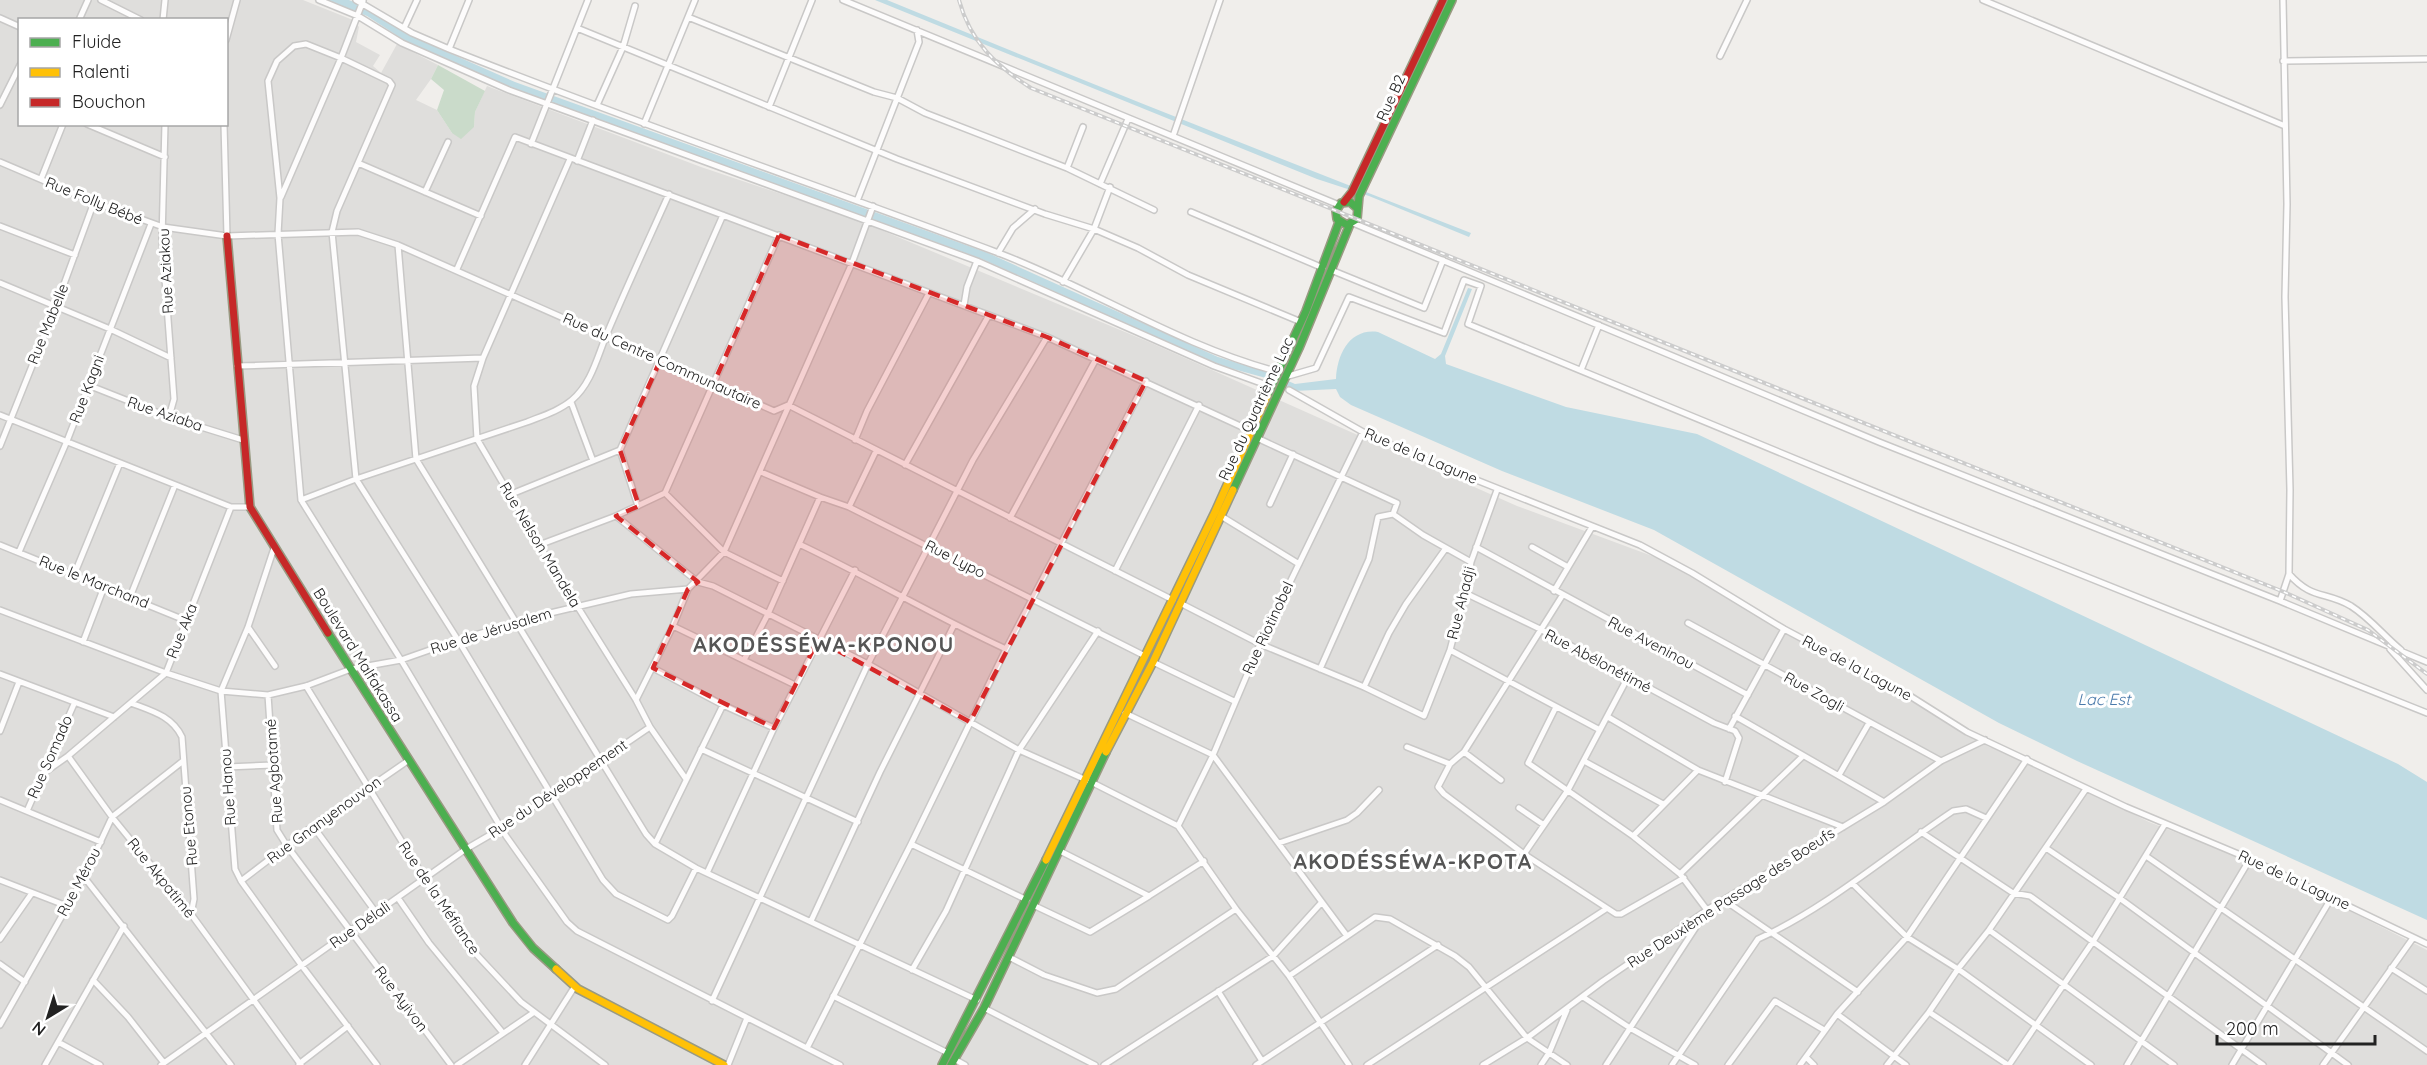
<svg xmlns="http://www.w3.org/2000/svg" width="2427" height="1065" font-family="Quicksand,sans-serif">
<rect width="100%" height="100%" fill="#f0eeeb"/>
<path fill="#dfdedc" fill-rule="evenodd" d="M0,0h303l50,20 6,7 -3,15 24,13 -7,11 8,7 16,-29 41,21 -7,14 -15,21 21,10 15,23 22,-6 1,-15 12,-26 214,81 149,50 299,125 368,164 146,54 42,25 169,93 115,69 24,7 136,68 108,42 170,86v115h-2427zM20,20h206v104h-206z"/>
<path fill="#cadbca" d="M438,65l47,26 -10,21 -1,15 -13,12 -9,-6 -15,-23 7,-20 -13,-11z"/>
<path fill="#bfdbe3" d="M327,0h22l17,7 45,29 104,46 473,171 230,104 50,15 27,12 41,-5c1,-25 14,-51 42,-47l57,27 6,-5 27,-66 4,1 -27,67 1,8 120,43 131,27 701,330 29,18v138l-350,-159 -78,-38 -345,-193 -152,-59 -151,-66 -11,-8 -4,-8 -42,2 -28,-13 -51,-14 -233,-105 -466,-168 -109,-49 -40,-26z
M875,0h12c194,80 389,157 584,233l-2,4 -100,-41 -52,-17z"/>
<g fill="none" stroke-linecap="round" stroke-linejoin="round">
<g stroke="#c9c8c7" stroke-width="8">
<path id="street" d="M101,0l40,20
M319,0l39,16 44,27 107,47 468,171 237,105 58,21
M356,0l56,33 37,16c181,72 365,135 547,203 96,36 183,94 283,120
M843,0l496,205
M1983,0l302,126
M688,17l186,75 23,6 28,15 142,55 87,42
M0,18l20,9
M79,20l9,-20
M163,20l2,-20
M404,28l13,-28
M577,28l320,131 148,55 49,15 44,19 50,27 113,47
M226,40l11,-40
M449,49l20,-49
M1720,56l27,-56
M2283,61l144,-2
M0,105l20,-40
M597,105l26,-58 12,-41
M769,107l43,-107
M87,124l78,33
M165,124l-3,115 12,160 -5,18
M224,124l3,112
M644,124l51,-124
M1173,136l47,-136
M531,144l57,-144
M570,159l-87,199 -9,28 3,53 62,106 97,155 14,27 36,52
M577,161l16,-41
M0,162l94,40 69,25 64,9 131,-4 40,13 376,166 14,-6 385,195
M358,163l123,53
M1067,168l16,-41
M41,179l22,-55
M1100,184l28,-65
M425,192l23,-50
M281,197l60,-139 22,-57
M857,201l62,-159 -2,-12
M1191,212l132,56
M1353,223l526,219 401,159 147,61
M0,226l75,29
M398,245l18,214 230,375 9,10 41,24 281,132
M998,253l15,-25 22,-19
M457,269l58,-132 532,200 204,94
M1331,270l93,38 19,-48
M1063,282l31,-53 16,-42
M0,283l110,46 61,29
M964,305l3,-18 10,-26
M237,366l246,-8
M1581,370l18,-45
M1285,377l31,-9 33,-71 95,36 20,-53 17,6 -13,38 449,185 510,204
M88,385l81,32 74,23
M1289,390l74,42 58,26 219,87 52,28 92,56 126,67 57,36 159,75 124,52 177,85
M571,402l22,59
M0,415l231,92h19
M1257,438l140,65 -4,11 -15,3 -9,42 -49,110
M855,440l12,-29 62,-118
M0,446l56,-140 38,-104
M620,450l18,56
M905,465l84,-150
M761,472l59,25 29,10 296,149
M665,493l59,59 59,29
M509,495l111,-45 103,-235
M301,500l55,-21 171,-57c15,-6 32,-11 45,-22 19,-16 25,-42 34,-64 20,-48 42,-95 63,-142
M1270,504l23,-50
M849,507l27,-56
M1393,514l30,21 48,27
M616,516l82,66 15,4 155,78 151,86 74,33 85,43 58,83 53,67 60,89
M1221,516l78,48
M1010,518l86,-159
M799,544c70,33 137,73 207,105
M0,545l187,76
M539,545l77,-29 49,-23 114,-258
M1476,547l272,148
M1532,547l36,20
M274,548l-26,79 -27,64 14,178 6,12 61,85 75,99
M19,552l48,-111 84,-217
M1115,571l84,-166
M2289,574c23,26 36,17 62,32 19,12 33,30 50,44
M74,575l46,-112
M1554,591l38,-64
M1465,593l75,36 174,94 21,8 4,7 -14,44
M1562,596l-98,156 -14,12 -12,23 6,7 80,60 92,60h5l63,-36
M130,597l45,-112
M2280,601l9,-27 1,-84 -5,-193 2,-93 -4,-204
M1180,603l80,41 104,43 60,29 26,-66 15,-57 6,-31 26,-72
M0,610l166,63 55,18 47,4 38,-9 45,-17 50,-9 57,-20 88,-26 85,-20 57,-5
M1688,623l253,138
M673,626l122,59
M248,627l27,39
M83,642l21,-55
M2390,649l37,41
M1450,650l150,80
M744,660l24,-46 52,-117
M1153,662l81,39
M653,668l70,37 51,23
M0,674l114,43
M306,686l156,253 59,63 84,63
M1364,687l25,-54 17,-29 40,-56
M268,695l9,135 10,16 164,219
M636,700l37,-74 15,-37 36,-37 128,-289 21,-57
M131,703c21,8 41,13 51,34l12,162 -3,15
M1556,707l-28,56 105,73 47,38 27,36 -101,155
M1125,713l88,42 134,181
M1735,716l149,86
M1608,717l90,53 145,57
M1729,729l55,-100
M0,731l19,-49
M1407,747l43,17
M701,749l157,73
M1464,752l37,28
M68,756l44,61 79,97 110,151
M1584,761l79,43
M227,767l46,-2
M41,775l27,-19 98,-83 65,-166
M1839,775l30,-52
M0,800l101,42
M1519,808l25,17
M27,811l47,-107
M313,826l64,88
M1178,826l35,-71 47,-111 103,-212
M1921,832l92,61 17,3 233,169
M1633,836l65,-66
M1279,843l68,-23 10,-7 22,-23
M655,844l68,-139
M911,844l116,56
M2046,848l72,49 230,168
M1060,851l89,45 55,-35
M1524,854l44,-64 60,-113
M2146,856l281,195
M696,868l-24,48 -4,4 -52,-26 -13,-14 -145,-240 -102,-161 -24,-247 5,-21 55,-126 -3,-4 -48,-23 -35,-14 -12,2 -17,15 -9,20 12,117 -2,36 23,266 100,160 105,176 61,86 10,9 263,134
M707,873l67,-145 81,-158
M1680,874l123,-118
M84,877l147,188
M0,880l67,26
M241,881l68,-52 100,-69
M1852,883l55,54 51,32 133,96
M398,898l31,45 74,90
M1724,900l134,92
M1033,905l57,27 59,-36
M811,921l69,-149 74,-147
M1989,930l185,135
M0,939l32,-46
M1009,957l35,18 53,18 19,-4 120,-80
M0,964l25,18
M2391,968l36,23
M912,970l34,-59 73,-161 79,-119
M1289,976l86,-59 15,2 65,37 14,11 58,71 40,27
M93,980l35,37 36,46
M1218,991l44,70
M833,996l115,57
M1583,997l47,31 65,37
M712,1001l156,-337 105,-204 74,-123
M984,1008l111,57
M1929,1012l79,53
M1837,1014l69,51
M0,1025l84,-148 28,-60 71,-56
M58,1042l42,23
M807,1048l104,-204 95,-195 140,-268
M1806,1057l8,8
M954,1059l11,6
M299,1064l49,-38
M45,1065l79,-139
M161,1065l305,-216 36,-21 148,-101
M457,1065l76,-52
M525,1065l50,-79
M728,1065l19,-47
M1104,1065l169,-109 49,-54
M1256,1065l182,-120
M1367,1065l239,-156
M1483,1065l44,-27 76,-57 104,-71 177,-108 57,-41 44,-21
M1541,1065l8,-12 18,-43
M1672,1065l86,-126c69,-31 132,-86 195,-128l13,-2 20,9
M1728,1065l47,-64 49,29
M1800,1065l37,-51 70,-77 120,-178
M1887,1065l42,-53 29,-43 31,-39 97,-141
M2009,1065l85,-125 71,-116
M2127,1065l123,-206
M2232,1065l100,-168
M2323,1065l90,-127"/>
</g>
<g stroke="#999a82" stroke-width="10">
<path id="fast" d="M1357,208l-7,-6 -9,1 -5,8 1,8 10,6 10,-6 2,-23 93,-196
M1267,396l39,-85 33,-89
M1233,490l66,-142 51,-124
M328,633l185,290 20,25 23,21
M942,1065l104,-205
M951,1065l33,-57 122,-256"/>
</g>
<g stroke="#999a82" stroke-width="10">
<path id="slow" d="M1106,752l47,-90 80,-172
M1046,860l169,-348 52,-116
M556,969l22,20 146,76"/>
</g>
<g stroke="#999a82" stroke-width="10">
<path id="jam" d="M1344,202l8,-10 91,-192
M227,236l23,271 78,126"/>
</g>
<use href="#street" stroke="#fdfcfc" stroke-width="5"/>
<use href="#fast" stroke="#4caf50" stroke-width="7"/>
<use href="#slow" stroke="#ffc107" stroke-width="7"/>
<use href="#jam" stroke="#c62828" stroke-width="7"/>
<g stroke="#ccc" stroke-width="4">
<path id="rail" d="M959,0c11,41 37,66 72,88l1253,504 84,38 59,44"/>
</g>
<use href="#rail" stroke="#fff" stroke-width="1.5" stroke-dasharray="4.5" stroke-linecap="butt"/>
</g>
<path fill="#d62828" fill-opacity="0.2" stroke="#d62828" stroke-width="4.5" stroke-dasharray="12 8" stroke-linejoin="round" d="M779,235l268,102 99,44 -176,341 -152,-82 -44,88 -121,-60 35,-79 10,-7 -82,-66 23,-10 -19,-56 40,-89 53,24z"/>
<g text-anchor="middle" stroke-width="6" stroke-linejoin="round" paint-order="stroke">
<g font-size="15" fill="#222" stroke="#fff">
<text transform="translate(1391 98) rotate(-66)" y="5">Rue B2</text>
<text transform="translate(94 201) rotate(22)" y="5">Rue Folly Bébé</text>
<text transform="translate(166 271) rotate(-93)" y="5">Rue Aziakou</text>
<text transform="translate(48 324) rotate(-68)" y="5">Rue Mabelle</text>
<text transform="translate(662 361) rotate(24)" y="5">Rue du Centre Communautaire</text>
<text transform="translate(87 389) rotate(-69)" y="5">Rue Kagni</text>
<text transform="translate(1256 409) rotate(-65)" y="5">Rue du Quatrième Lac</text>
<text transform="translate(165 414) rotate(19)" y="5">Rue Aziaba</text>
<text transform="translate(1421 456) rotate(23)" y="5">Rue de la Lagune</text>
<text transform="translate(540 545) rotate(59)" y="5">Rue Nelson Mandela</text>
<text transform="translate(955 559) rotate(27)" y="5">Rue Lypo</text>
<text transform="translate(94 582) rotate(22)" y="5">Rue le Marchand</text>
<text transform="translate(1461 603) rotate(-76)" y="5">Rue Ahadji</text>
<text transform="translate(1268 628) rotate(-65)" y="5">Rue Riotinobel</text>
<text transform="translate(182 631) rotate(-68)" y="5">Rue Aka</text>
<text transform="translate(491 631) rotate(-17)" y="5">Rue de Jérusalem</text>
<text transform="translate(1651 643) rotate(28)" y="5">Rue Aveninou</text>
<text transform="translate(358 655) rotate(58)" y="5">Boulevard Malfakassa</text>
<text transform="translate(1598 661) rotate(28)" y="5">Rue Abélonétimé</text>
<text transform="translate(1857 668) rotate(28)" y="5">Rue de la Lagune</text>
<text transform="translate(1814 692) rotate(29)" y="5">Rue Zogli</text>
<text transform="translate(50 757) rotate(-66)" y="5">Rue Somado</text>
<text transform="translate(274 771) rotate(-94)" y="5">Rue Agbotamé</text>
<text transform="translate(228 787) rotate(-94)" y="5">Rue Hanou</text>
<text transform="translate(558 789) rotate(-34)" y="5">Rue du Développement</text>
<text transform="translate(324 820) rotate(-36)" y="5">Rue Gnanyenouvon</text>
<text transform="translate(189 826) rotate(-95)" y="5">Rue Etonou</text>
<text transform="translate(161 878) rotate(51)" y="5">Rue Akpatimé</text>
<text transform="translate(2294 880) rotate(25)" y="5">Rue de la Lagune</text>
<text transform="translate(79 882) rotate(-62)" y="5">Rue Mérou</text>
<text transform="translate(439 898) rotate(56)" y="5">Rue de la Méfiance</text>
<text transform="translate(1731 898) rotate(-33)" y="5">Rue Deuxième Passage des Boeufs</text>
<text transform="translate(360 925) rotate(-35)" y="5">Rue Délali</text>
<text transform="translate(401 999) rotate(53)" y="5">Rue Ayivon</text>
</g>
<g font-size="16" font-style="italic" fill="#4a7aab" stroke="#fff">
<text x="2104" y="705">Lac Est</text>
</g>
<g font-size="21" font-weight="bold" letter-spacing="1.5" fill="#555" stroke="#fff">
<text x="824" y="652">AKODÉSSÉWA-KPONOU</text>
<text x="1413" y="869">AKODÉSSÉWA-KPOTA</text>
</g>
</g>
<rect x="18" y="18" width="210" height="108" fill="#ffffff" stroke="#a7a7a7" stroke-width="1.5"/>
<rect x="30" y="38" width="30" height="9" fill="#4caf50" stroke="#a7a7a7" stroke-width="1.5"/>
<text x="72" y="48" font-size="18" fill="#222222">Fluide</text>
<rect x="30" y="68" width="30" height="9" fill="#ffc107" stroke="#a7a7a7" stroke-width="1.5"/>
<text x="72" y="78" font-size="18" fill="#222222">Ralenti</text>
<rect x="30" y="98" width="30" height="9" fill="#c62828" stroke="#a7a7a7" stroke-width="1.5"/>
<text x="72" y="108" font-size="18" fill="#222222">Bouchon</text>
<g transform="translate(48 1017) rotate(218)" stroke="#ffffff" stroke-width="4.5" paint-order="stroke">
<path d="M0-4.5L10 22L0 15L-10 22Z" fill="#222222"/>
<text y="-9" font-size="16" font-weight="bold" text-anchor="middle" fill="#222222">N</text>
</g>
<path d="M2217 1035v9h158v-9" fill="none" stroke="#222222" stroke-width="3"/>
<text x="2226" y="1035" font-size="18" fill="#222222" stroke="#ffffff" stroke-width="4.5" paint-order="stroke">200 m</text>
</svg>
